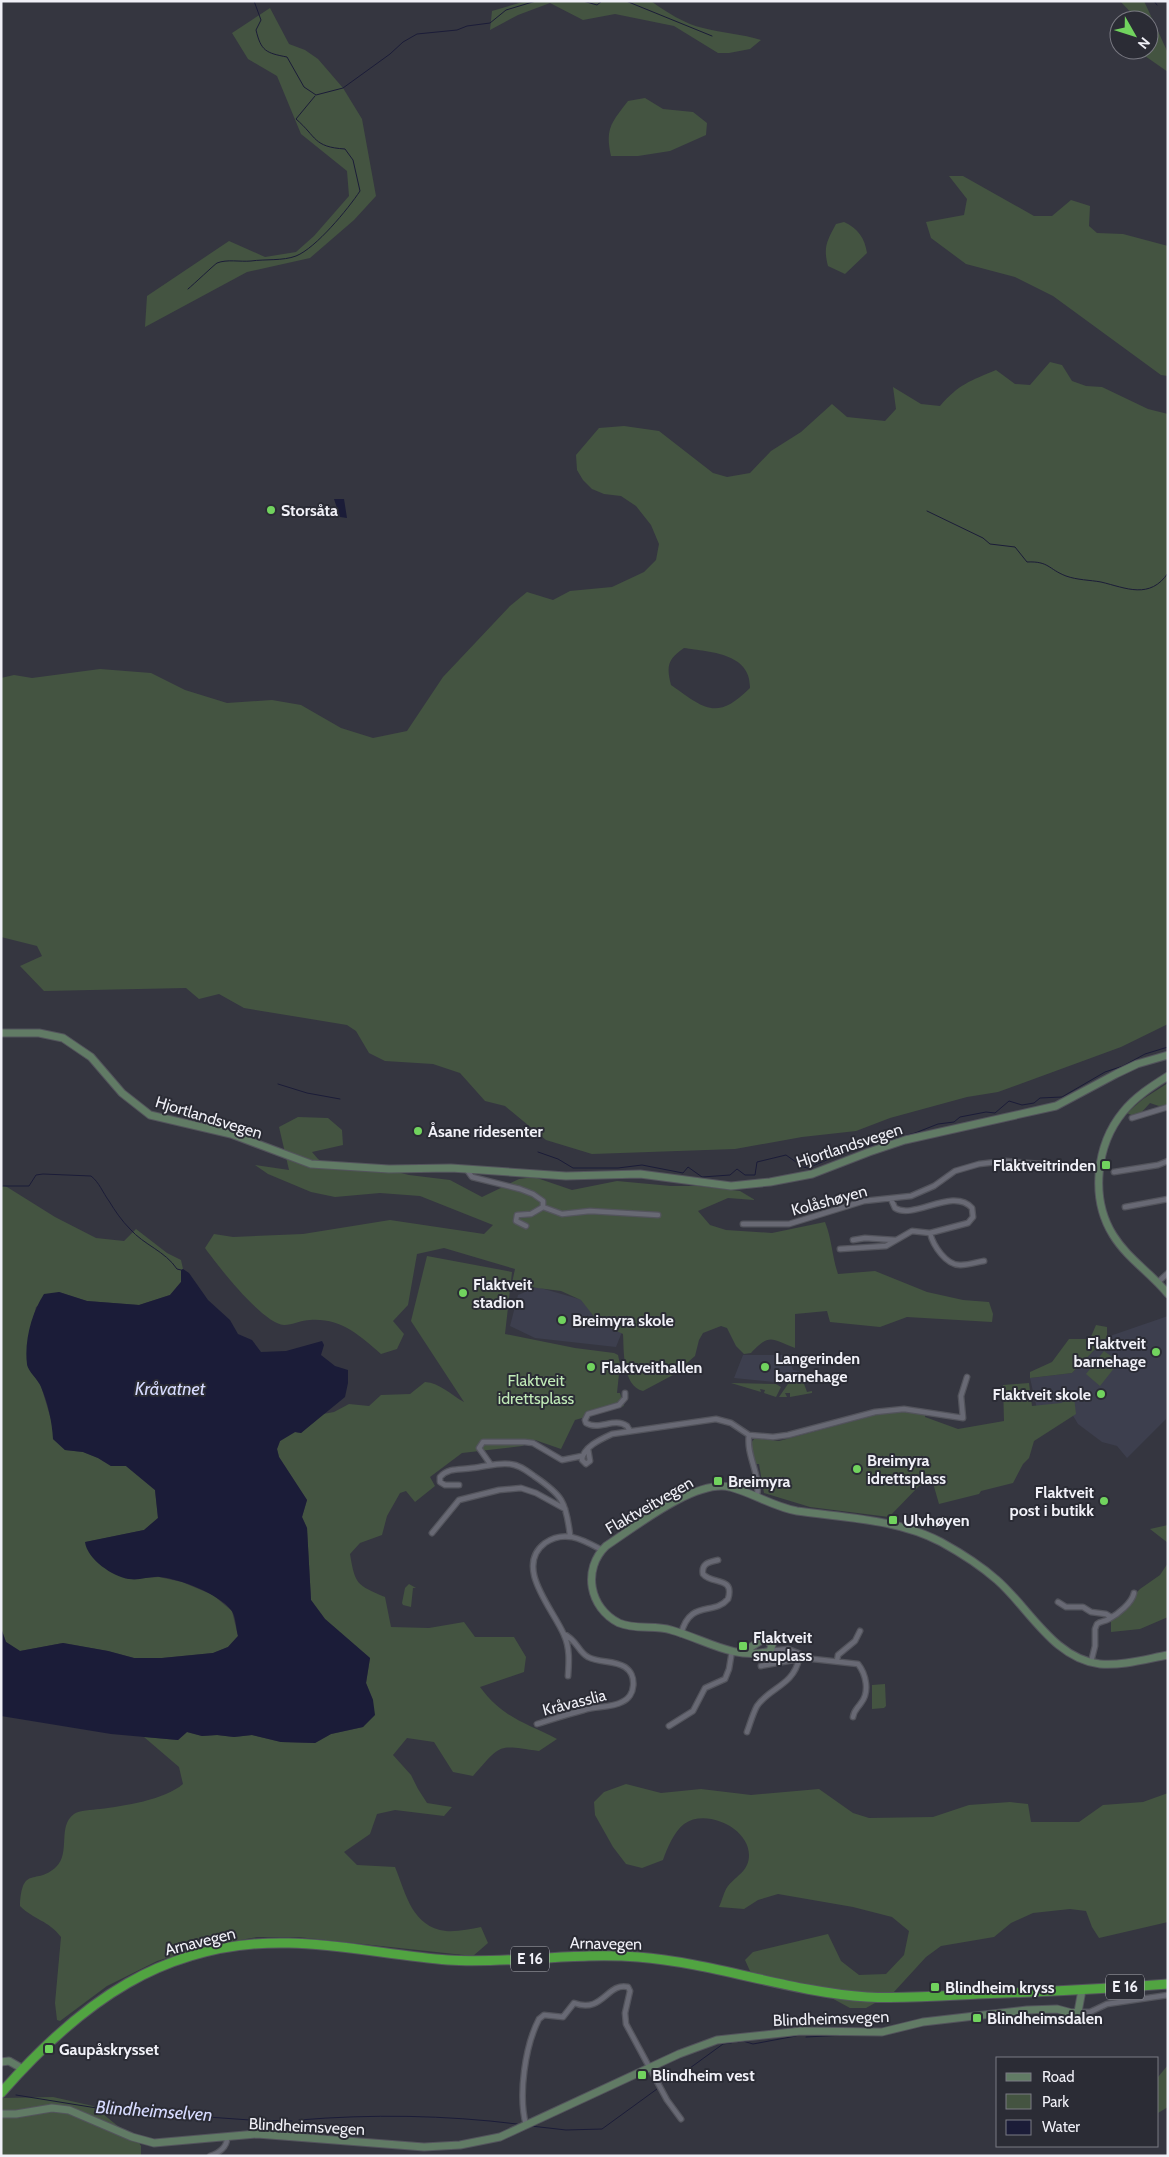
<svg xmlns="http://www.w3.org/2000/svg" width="1169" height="2157" font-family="Cabin,sans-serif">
<rect width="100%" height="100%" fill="#353640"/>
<path fill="#3d3f4e" d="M537,1287l63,18 22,27 -6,15 -81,-9 -25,-12 8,-31z
M1168,1316l-2,103 -39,39 -10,-12 -15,-4 -24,-18 -6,-10 -33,4 -9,-40 42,-5 35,-36z
M743,1355h52l3,5 -7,3 2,7 6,1 -6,13 -59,-6z"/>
<path fill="#445441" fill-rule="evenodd" d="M526,1h125c15,11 34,23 52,27 20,5 39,6 58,12l-11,9 -21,4h-11l-44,-27 -59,-12 -32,6 -33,-17 -32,12 -28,15 2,-19z
M1120,1h24l24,52v19l-23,-16v-6h4v-30h-11z
M270,8l19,36 16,6 13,9 25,29 19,31 14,77 -22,24 -44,38 -63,14 -102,55 2,-31 82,-55 36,16 31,-5 18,-16 35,-40 -2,-25 -46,-37 -24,-58 -29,-17 -16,-26z
M645,98l18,11 30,3 14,11 -1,12 -36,16 -32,5h-27c-6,-27 0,-33 17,-55z
M949,176h14l71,40h18l19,-16 19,6 -1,20 8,7 26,1 45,12v130l-7,-1 -108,-79 -38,-19 -49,-13 -35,-26 -5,-16 38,-7 3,-16z
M844,222c14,6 21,17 23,31l-22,21 -17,-8c-5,-19 -1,-25 8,-42z
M1050,362l12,3 10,16 14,5 16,1 46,22 20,5v610l-47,23 -123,45 -31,5 -77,21 -34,13 -54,6 -67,12 -143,5 -46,-14 -41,-34 -20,-5 -25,-28 -27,-9 -48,-3 -16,-8 -13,-22 -9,-6 -103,-17 -25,-14 -20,5 -13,-11 -142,3 -24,-25 22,-10 -5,-10 -36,-9v-259l13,-3 18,3 68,-9 51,4 34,17 42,13 45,-3 29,5 40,23 32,10 34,-7 36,-54 67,-71 17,-14 26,8 17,-9 42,-4 32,-15 12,-12 3,-16 -8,-19 -15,-19 -15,-10 -17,-2 -12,-5 -9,-9 -6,-10 -1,-15 23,-27 25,-2 35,5 54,42 14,4 23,-4 21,-22 30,-19 31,-28 15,13 38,4 11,-12 -3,-22 28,17 19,2c19,-22 30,-25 56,-36l19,14 15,1zM684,648c26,4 67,5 66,40 -34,34 -46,20 -79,-3 -5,-19 -3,-26 13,-37z
M1168,1083v22l-9,1 -9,-3 -10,11 -7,2 -6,-3 16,-14z
M298,1117l30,1 14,12 1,15 -31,7 6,7 18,11 57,1 16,4 41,5 32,17 37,-18 15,-2 38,13 45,-9 54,5h27l42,5 15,9 -27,-2 -30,13 12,14 16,5 46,3 53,-11c7,17 7,35 13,52l37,-3 52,21 36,8 26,2 4,12 -1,8 -85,-5 -27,10 -50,-5 -3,-11 -32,3v34c-24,-9 -25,-15 -44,5l-7,1 -8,-8 -9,-18 -6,-2 -18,7 -4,7 -4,16 -22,19 -30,16c-21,-5 -19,-41 -20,-57l-24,-11 -18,-23 -20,-9 -31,-4 -10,4 -8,-8 3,-14 -71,-21 -27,6 -9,51 -15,16 11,13 -7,15 -16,5c-22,-19 -40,-36 -71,-34 -8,0 -18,5 -26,5 -22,-2 -66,-59 -79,-77l9,-14 19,3 70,-3 87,-14 94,14 9,-9 -73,-29 -40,-3 -45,4 -24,-5 -43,-18 -13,-9 34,5 -10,-43z
M1,1185l6,2 48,30 41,21 28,3 12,-12 31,24 14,7 2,9 -2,1v12l-11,13 -31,10 -52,-4 -28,-9 -23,15 -8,33 -1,25 14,21 12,40v13l12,11 18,2 15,6 13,8h15l29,24 3,28 -14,12 -58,12 42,37 31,-2 23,5 31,13 19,16 6,25 -10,11 -15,6 -51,5h-28l-26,-7 -45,-8 -43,8 -14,-9 -5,-14z
M427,1256l85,16 -7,62 70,14 39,5 4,2 2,9 -3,29h3l4,13 -49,14 -14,29 -26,-9 -13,6 -60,7 -32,24 5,9 -20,16 -9,-11 -6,2 -13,23 -5,19 -22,8 -10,11c5,31 7,31 35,43l6,30 38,1 35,-6 11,15h39l12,20 -2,15 -44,15c23,31 44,35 77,52l-18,12c-42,-6 -37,-8 -66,25l-20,-4 -19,-30 -27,-4 -14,17 18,20 7,14 9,14 25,4 -8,9 -49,-6 -18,4 -7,20 -26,18 13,13 38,2c11,27 17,60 51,64 11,1 24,-2 35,-4l7,16 -15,13 -175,-19h-41l-51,9 -49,15 -50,25 -47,35 -3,-1 -2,-17 6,-66c-13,-17 -27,-17 -41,-31 2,-42 16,-20 36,-39 15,-14 1,-41 18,-53 5,-4 18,-4 26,-5 24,-3 64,-9 83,-25l-4,-17 -35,-30 34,3 9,-8 15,4 15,-1 17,2 18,-2 29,7 34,1 16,-9 32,-7 10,-27 -7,-17 4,-25 -45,-39 -14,-19 -4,-72 -5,-11 5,-17 -28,-43 -2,-8 3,-8 15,-9 6,1 22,-19 11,-2 15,-8 20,2 12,-11 29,-1 15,-12c15,1 26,13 39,20l-53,-81z
M1096,1325l11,2v10l-35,36 -42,5v-6l22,-10 17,-23h21z
M1104,1351l15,11 -19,24 -14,-12z
M804,1378l2,1 -3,2 4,11 5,-1v2l-22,4v-4h-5l2,4h-8l9,-13z
M731,1383l45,1 5,3 -5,10 -12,-4 1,-3 -5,-1 1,3z
M1029,1383l3,23 29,-3 13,-6 2,17 -42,27 -5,17 -6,6 -10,19 -32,8 -2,3 -40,10 -6,-21 -14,3 -30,31 -79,-10 -46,-14 -5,-29h-3l-6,-20 5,-6 24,3 97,-26 24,-4 25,3v3l33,12 46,-8 -1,-36z
M1168,1525v18l-18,-14z
M1168,1563v54l-28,12 -29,3v-13l29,-30 20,-14z
M409,1584l7,4h-3l-2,19 -8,-2 -1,-2 3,-15z
M885,1684l1,22 -2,2 -12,1v-24z
M626,1784l35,9 40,-4 50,6 68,-6 34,24 16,5 64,-1 36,-12 41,-3 18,2 3,18h48l24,-17 40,-3 25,-9v129l-69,16 -7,-11 -6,-16 -16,-2 -37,4 -22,10 -17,14 -53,9 -15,11 -33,36 -27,15h-16l-24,-13 -63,-18 -13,-6 -5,-11 8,-8 75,-18 13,27 18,14 27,-1 18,-19 5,-24 -17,-14 -39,-10 -75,-13 -20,6 -14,9 -25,-2c3,-6 5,-16 9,-21 9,-11 21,-15 21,-31 0,-27 -43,-47 -65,-31 -10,8 -17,24 -21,36l-21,8 -16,-4 -13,-17 -18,-32 -1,-13 10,-10z
M1168,2065v42l-10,6v-36z
M53,2097l40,9 31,25 11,5 6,10v10h-140v-58z"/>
<path fill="#1b1c38" d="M334,499h10l3,19 -7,-1z
M183,1269l6,4 19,27 22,20 8,14 14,6 9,12 25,-1 36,-10 2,4 -3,10 14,11 13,4v13l-3,14 -44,36 -6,-1 -15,9 -3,8 2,8 28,43 -5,17 5,11 4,72 14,19 45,39 -4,25 7,17 2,15 -12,12 -32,7 -16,9 -34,-1 -29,-7 -18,2 -17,-2 -15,1 -15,-4 -9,8 -67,-6 -110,-18v-88l5,14 14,9 43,-8 45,8 26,7h28l51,-5 15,-6 10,-11c-2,-7 -2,-20 -7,-26 -12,-16 -51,-31 -71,-33 -10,-1 -21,4 -31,2 -16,-2 -42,-20 -44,-37l59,-12 14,-12 -3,-28 -29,-24h-15l-13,-8 -15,-6 -18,-2 -12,-11c-1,-17 -5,-36 -12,-52 -3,-8 -13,-15 -14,-23 -3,-23 5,-52 17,-70l15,-2 28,9 52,4 31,-10 11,-13v-12z"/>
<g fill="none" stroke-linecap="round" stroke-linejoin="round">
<path stroke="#1b1c38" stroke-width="1" d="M254,1l7,19 -5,10c5,21 10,23 31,27l17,30 12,8 27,-7 47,-34 13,-12 14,-8 40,-4 10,-4 23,-3 16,-13 30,-9
M583,1l14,4 5,-4
M626,1l86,35
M1154,1l3,4
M188,289c6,-5 26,-24 29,-26 10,-4 23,-1 34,-2 14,-2 32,0 45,-5 20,-8 52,-47 64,-65l-7,-31 -8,-11c-32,-2 -28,-12 -49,-30l19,-23
M927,511l56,27 7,6 25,3 12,15c22,-1 21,7 39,14 11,4 24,4 35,6 25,6 49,18 67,-9
M278,1084l29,9 33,6
M538,1152l20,7 15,9h45l24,-3 41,8 5,-6 14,10 28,-2 7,-6 8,6h10l2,-13 29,-7 17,12 5,1 35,-15 72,-20 23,-9 16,-2 6,-5 26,-5 9,1 14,-12 13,4 12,-2 6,-5 22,-1 43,-25 18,-6 22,-12 23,-7
M1,1186h28l7,-11 7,-1 48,2c8,6 12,17 18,25 6,10 13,20 21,28 14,16 35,22 47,40l4,1
M806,2037l39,-2
M738,2042l5,-1 10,3 43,-8
M668,2080l22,-12 33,-24 8,-1
M16,2095l93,15 141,10 42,1
M299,2120c72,-6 146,-5 218,4
M531,2126l35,4 36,-1 55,-40"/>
<g stroke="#53545c" stroke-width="7">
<path id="street" d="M1132,1118l36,-11
M467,1170l5,7 48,12 13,5 10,7v6l19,7 28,-3 68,4
M1114,1172l44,-7 10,-4
M1125,1207l43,-8
M743,1224h46l75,-23 47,-5 23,-10 21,-15 24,-7 26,-3 95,8
M526,1226l-10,-5 1,-6 14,-1 12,-7
M930,1233c3,12 16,33 31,32 8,0 16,-3 23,-4
M853,1240l12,-2 30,2
M840,1249l46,-3 26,-15 18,2 38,-10 5,-6 -1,-9c-19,-21 -58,12 -77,0l-4,-9
M1158,1282l10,-9
M625,1393v5l-6,7 -31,9 -3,6 1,3c13,8 28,-6 41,3l3,5
M588,1449l2,12 -4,3 -4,-4c1,-13 19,-21 30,-26l104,-15 15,4 18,12
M491,1465l-12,-17 4,-6h42l8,1 29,17 20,-4
M459,1485h-14l-5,-3v-5c9,-10 21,-7 32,-9 13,-1 26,-6 38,-4 10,1 17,7 24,12 28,19 32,25 36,59
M757,1496c4,-22 -11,-40 -8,-61l24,2 15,-2 87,-23 29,-3 59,9 -2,-22 6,-19
M432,1533l27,-33 40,-10 22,-2 15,5 29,16
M1058,1602l8,5h17l8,5 15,2 5,3
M681,1634c9,-35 33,-18 47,-35 7,-23 -16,-14 -25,-25 -2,-11 7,-12 15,-14
M770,1651l18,-2 25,10 45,5c8,10 12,28 3,39 -4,6 -7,7 -8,14
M837,1661l1,-6 17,-14 5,-10
M1091,1662l4,-16v-17l2,-5c4,-3 7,-2 12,-5 9,-5 23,-16 25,-26
M568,1676c1,-14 2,-28 -4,-41 -10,-25 -51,-68 -19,-92 20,-14 38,-3 57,7
M537,1724c16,-5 31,-10 47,-14 12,-4 27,-2 38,-8 14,-6 15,-27 3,-35 -11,-7 -26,-4 -37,-10 -10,-5 -10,-16 -24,-23
M669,1726l24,-15 12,-23 20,-9 4,-10 3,-18
M747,1732c3,-8 6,-19 10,-26 13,-19 36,-20 42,-47l-38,7
M1078,2012h12l17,-8 61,-9
M526,2125c-8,-30 -1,-79 13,-106l5,-4 19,2 11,-14c29,11 33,-21 54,-16l2,4 -5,22 1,11 41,76 14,19
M210,2156c9,-3 17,-9 17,-18"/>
</g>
<g stroke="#53545c" stroke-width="9">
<path id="secondary" d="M1,1033h38l24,5 28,19 31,36 28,22 81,19 80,30 78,5 62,-1 115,8 74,-2 91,12 39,-4 42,-8 57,-22 36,-12 151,-34 60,-32 21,-10 31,-9
M1168,1076c-16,10 -33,21 -45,36 -27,33 -33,86 -10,123 14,23 38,38 55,59
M743,1652l22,-14 7,7 -2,6c-35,10 -66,-12 -99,-21 -16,-5 -36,0 -52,-7 -30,-15 -37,-54 -13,-77 29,-19 89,-67 124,-59 23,6 44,20 67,24 49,7 100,8 144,31 20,11 39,23 56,38 32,28 57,79 103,84 22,2 46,-5 68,-9
M1,2062l8,-1 14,8
M1,2114h15l36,-6 17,2 63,27 22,6 103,-9 167,13 36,-2 40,-8 179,-83 38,-14 84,-9 81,1 41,-10 104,-12 30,-1 15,4 6,-1 4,-22"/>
</g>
<g stroke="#53545c" stroke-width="11">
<path id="highway" d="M1,2093c79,-90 163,-153 288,-150 53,1 106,13 159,17 63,4 126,-8 190,-3 77,6 152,35 229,40 37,2 74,-1 111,-3 63,-2 126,-5 190,-10"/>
</g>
<use href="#street" stroke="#686974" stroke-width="4.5"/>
<use href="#secondary" stroke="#617b65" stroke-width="7"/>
<use href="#highway" stroke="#51a441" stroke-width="9"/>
</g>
<g fill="#71d35e" stroke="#2b2c35" stroke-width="2">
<circle cx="271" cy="510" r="5"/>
<circle cx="418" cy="1131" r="5"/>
<rect x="1101" y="1160" width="10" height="10" rx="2.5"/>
<circle cx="463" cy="1293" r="5"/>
<circle cx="562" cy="1320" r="5"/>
<circle cx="1156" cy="1352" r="5"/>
<circle cx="591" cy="1367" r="5"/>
<circle cx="765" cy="1367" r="5"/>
<circle cx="1101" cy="1394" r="5"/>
<circle cx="857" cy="1469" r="5"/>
<rect x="713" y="1476" width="10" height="10" rx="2.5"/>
<circle cx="1104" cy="1501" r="5"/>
<rect x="888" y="1515" width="10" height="10" rx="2.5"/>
<rect x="738" y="1641" width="10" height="10" rx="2.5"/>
<rect x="930" y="1982" width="10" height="10" rx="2.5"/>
<rect x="972" y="2013" width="10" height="10" rx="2.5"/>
<rect x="44" y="2044" width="10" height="10" rx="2.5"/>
<rect x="637" y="2070" width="10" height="10" rx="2.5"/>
</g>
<g text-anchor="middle" stroke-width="4" stroke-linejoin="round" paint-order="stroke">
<g fill="#2b2c35" stroke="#b5b5bd" stroke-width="1">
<rect x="511" y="1946.5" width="38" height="25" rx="4"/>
<rect x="1106" y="1974.5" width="38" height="25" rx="4"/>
</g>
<g font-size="15" font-weight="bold" fill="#f0f0f7">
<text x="530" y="1964">E 16</text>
<text x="1125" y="1992">E 16</text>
</g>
<g font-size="16" font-weight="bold" fill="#f0f0f7" stroke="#2b2c35" text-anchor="start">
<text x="281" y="516">Storsåta</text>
<text x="428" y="1137">Åsane ridesenter</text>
<text x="1096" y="1171" text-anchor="end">Flaktveitrinden</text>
<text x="473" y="1290">Flaktveit<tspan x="473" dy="18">stadion</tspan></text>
<text x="572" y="1326">Breimyra skole</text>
<text x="1146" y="1349" text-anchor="end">Flaktveit<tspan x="1146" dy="18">barnehage</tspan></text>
<text x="775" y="1364">Langerinden<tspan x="775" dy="18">barnehage</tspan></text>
<text x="601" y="1373">Flaktveithallen</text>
<text x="1091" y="1400" text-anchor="end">Flaktveit skole</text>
<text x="867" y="1466">Breimyra<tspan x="867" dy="18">idrettsplass</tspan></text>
<text x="728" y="1487">Breimyra</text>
<text x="1094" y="1498" text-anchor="end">Flaktveit<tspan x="1094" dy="18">post i butikk</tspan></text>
<text x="903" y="1526">Ulvhøyen</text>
<text x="753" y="1643">Flaktveit<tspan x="753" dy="18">snuplass</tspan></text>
<text x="945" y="1993">Blindheim kryss</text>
<text x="987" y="2024">Blindheimsdalen</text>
<text x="59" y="2055">Gaupåskrysset</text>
<text x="652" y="2081">Blindheim vest</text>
</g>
<g font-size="16" fill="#f0f0f7" stroke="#2b2c35">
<text transform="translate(209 1117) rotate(17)" y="6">Hjortlandsvegen</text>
<text transform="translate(849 1145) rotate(-18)" y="6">Hjortlandsvegen</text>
<text transform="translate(829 1200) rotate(-15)" y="6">Kolåshøyen</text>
<text transform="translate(649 1505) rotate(-30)" y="6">Flaktveitvegen</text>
<text transform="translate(574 1702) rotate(-14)" y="6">Kråvasslia</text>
<text transform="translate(200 1941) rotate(-14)" y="6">Arnavegen</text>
<text transform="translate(606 1943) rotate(1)" y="6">Arnavegen</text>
<text transform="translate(831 2018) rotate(-2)" y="6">Blindheimsvegen</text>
<text transform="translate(307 2126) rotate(3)" y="6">Blindheimsvegen</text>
</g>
<g font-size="16" fill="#c0eab7" stroke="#2b2c35">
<text x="536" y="1386">Flaktveit<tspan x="536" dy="18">idrettsplass</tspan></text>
</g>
<g font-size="18" font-style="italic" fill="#d7dbff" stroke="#2b2c35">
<text x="170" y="1395">Kråvatnet</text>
<text transform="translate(154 2111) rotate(4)" y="6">Blindheimselven</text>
</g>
</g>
<rect width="1169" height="2157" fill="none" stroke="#f0f0f7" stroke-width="5"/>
<rect x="996" y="2057" width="162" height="90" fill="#2b2c35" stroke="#7a7a83"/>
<rect x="1006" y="2073" width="25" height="8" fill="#617b65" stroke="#7a7a83"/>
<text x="1042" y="2082" font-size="15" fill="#f0f0f7">Road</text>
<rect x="1006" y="2094" width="25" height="15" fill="#445441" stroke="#7a7a83"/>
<text x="1042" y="2107" font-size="15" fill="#f0f0f7">Park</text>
<rect x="1006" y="2120" width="25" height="15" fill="#1b1c38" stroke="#7a7a83"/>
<text x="1042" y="2132" font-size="15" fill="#f0f0f7">Water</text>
<g transform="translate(1134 35) rotate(129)"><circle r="24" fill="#2b2c35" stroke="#7a7a83"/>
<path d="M0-4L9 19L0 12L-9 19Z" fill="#71d35e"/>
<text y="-8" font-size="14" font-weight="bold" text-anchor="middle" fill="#f0f0f7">N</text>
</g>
</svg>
